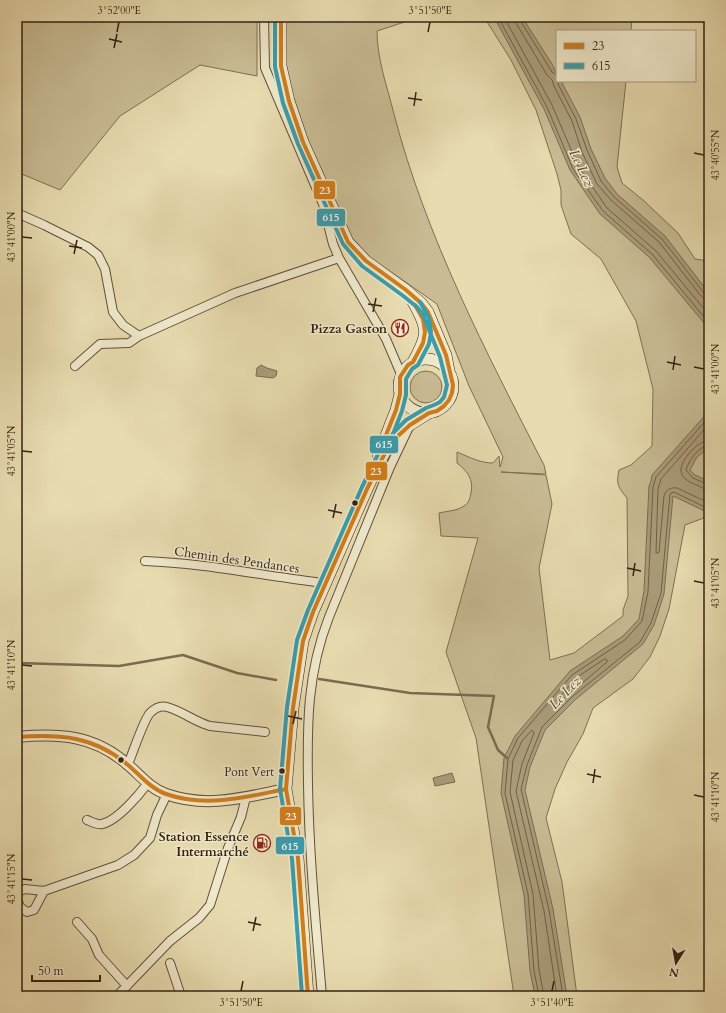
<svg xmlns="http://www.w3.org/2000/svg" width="726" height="1013" font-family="Cardo,serif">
<rect width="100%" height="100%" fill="#e7dbaf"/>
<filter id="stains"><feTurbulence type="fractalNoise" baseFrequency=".005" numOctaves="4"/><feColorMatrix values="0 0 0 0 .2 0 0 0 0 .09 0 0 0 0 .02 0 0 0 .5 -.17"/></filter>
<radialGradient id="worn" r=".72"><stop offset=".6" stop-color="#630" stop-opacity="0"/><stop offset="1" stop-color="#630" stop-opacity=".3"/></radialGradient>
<path fill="#c9bc94" stroke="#7f6f53" d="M17,17h240v59l-57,-11 -80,51 -60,74 -43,-18z
M281,17h139l-43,14c0,28 10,55 17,83 32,123 92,238 150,351l2,9 -45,-2 45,3 6,29 -13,64 11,92 24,-7 49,-37v-6l5,-14 -1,-98c-9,-11 -11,-13 -8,-28l12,-5 21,-19 1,-57 -17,-68 -35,-62 -30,-25 -10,-29v-15l-4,-16 -21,-64 -25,-50 -27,-43h148l-1,14h-74v50h69l-9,86 5,16 21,17 35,33 17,26 14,2v255l-24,9 -16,84 -9,27 -10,21 -17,22 -40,29 -10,26 -16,28 -12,27 -9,29 16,64 15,114h-63l-38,-258 -30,-86 32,-114 -37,-2 -2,-23c8,-2 18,-2 25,-7 5,-3 6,-8 7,-13 3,-14 -4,-22 -14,-30v-11c12,5 23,11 36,11l6,-7 1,11 3,-10 -34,-71 -32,-82 -89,-62 -45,-100 -22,-76z
M410 387a16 16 0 1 1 32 0a16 16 0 1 1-32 0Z"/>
<path fill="#aa9c7a" stroke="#7b6b50" d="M494,17h28l30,47 5,10v7h4l19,36 11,32 14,29 12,16 48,42 44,57v36l-60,-72 -49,-43 -30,-44 -26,-61z
M261,365l6,3 10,3 -1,5 -3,2 -17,-2 1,-8z
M709,411v37l-12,9 -7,13 5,5 14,6v32l-36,-17 -9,98 -10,31 -11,19 -67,55 -31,31 -15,37 -5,23 28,119 14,87h-32l-5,-25 -6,-76 -23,-102 3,-35 11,-22 55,-65 53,-35 16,-17 5,-28 5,-105 2,-5 1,-6z
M452,773l3,9 -20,4 -2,-8z"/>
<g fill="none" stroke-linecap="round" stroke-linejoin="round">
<path stroke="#705f46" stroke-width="1" d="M498,17l49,90 26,62 30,42 49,43 57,69
M504,17l48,88 26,61 29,42 49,43 53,64
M514,17l2,6 31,52 5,5 2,6 18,35 10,31 15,32 14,16 48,42 42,54 4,3 4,1
M519,17l1,3 32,52 5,3
M558,81v3l18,35 11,31 14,31 13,16 48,42 42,54 5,2
M709,424l-48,55 -3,10 -2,64h2l1,-1 5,-56c2,-6 6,-9 13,-8l32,15
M709,440c-10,0 -29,20 -28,31 1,8 10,12 16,14 4,2 7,4 12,5
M709,445c-11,2 -20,15 -23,25l7,8 16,7
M605,659l2,1v2l-46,39h-3v-2l18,-21z
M539,996l-5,-25 -6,-77 -23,-101 3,-34 10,-21 54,-63 53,-35 17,-19 6,-29 5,-105 3,-10 53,-60
M544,996l-5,-26 -6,-76 -23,-102 3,-32 9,-19 10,-11 2,3 -12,31 -6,27 28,120 13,85
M563,996l-14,-86 -28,-121 6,-24 15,-38 31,-31 67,-54 11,-19 10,-30 9,-99 3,-2 3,1 33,16"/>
<path stroke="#7b6b50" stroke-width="2.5" d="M17,663l102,3 64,-11 54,18 39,7
M319,679l91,14 84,3 -6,31 10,23 9,8"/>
<g stroke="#625039" stroke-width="10">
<path id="minor" d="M264,17l1,51 58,136 10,40 6,14 47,81 15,35
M17,213l27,12 44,22 10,8 7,14 8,43 10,13 16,11 96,-43 104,-35
M75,366l25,-22 29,-1 10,-7
M145,561c57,2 114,14 171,21l8,4
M128,764c5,-11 15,-43 22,-51 5,-5 10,-8 17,-6 15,4 28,15 43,19l55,6
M87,820c5,2 10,5 15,4 15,-3 37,-29 46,-41
M17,895v-3l8,-3 19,2 74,-26 16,-10 16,-17 7,-23 10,-21
M17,899l3,8 7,5 7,-2 10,-19
M77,922l15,17 7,16 28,31
M170,963l11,33
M117,996l53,-55 29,-23 11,-13 18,-57 13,-31 5,-20
M322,996c-6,-70 -13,-141 -14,-212 -1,-59 -1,-111 21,-167l61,-150 19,-40"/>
</g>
<g stroke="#625039" stroke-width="12">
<path id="tertiary" d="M17,737c42,-4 78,-2 111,28 12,10 23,24 38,29 41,15 80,3 120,-5"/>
</g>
<g stroke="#352212" stroke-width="12">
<path id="secondary" d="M281,17v49l8,35 14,41 45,100 18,19 40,29 15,13 7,9 18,43 3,16
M399 386a27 27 0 1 1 54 0a27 27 0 1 1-54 0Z
M413,362c15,-27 16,-32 0,-60
M378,456l18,-46 4,-16
M308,996l-10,-138 -12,-69 7,-81 10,-67 10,-29 54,-123 13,-28 6,-10 13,-16 11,-10 19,-12"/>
</g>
<use href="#minor" stroke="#efe8cb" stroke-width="8"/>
<use href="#tertiary" stroke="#efe8cb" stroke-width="10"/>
<use href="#secondary" stroke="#efe8cb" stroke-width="11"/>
<g stroke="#efe8cb" stroke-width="7">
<path id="bus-1" d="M281,17v49l8,35 14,41 45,100 18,19 40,29 15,13 7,9 18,43 7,30 -1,8 -3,7 -5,6 -7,5 -8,2 -19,12 -11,10 -13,16 -19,38 -54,123 -10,29 -10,67 -7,81 12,69 10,138
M380,450l16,-40 4,-16v-17l8,-12 5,-3 10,-19 2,-11 -2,-13 -8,-14
M17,737c43,-3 77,-1 111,28 12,10 23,24 38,29 40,14 80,3 120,-5"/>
</g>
<g stroke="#efe8cb" stroke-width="7">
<path id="bus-2" d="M275,17v50l8,36 15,41 45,100 19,22 40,29 15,12 6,8 17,42 7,28 -3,12 -4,5 -6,3 -8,3 -20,12 -11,11 -14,17 -19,39 -54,123 -11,30 -10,67 -7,82 12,70 10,137
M386,452l16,-41 4,-16v-16l6,-10 6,-4 11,-21 2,-12 -2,-14 -9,-16"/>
</g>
<use href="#bus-1" stroke="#d07d1b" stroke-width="4"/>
<use href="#bus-2" stroke="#3b9caa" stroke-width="4"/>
</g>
<path fill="none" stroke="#352212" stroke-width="1.5" d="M117,32l2,-10M428,32l2,-10M109,39l13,3M114,48l3,-14M408,98l14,2M414,106l2,-14M694,153l10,2M22,237l10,1M69,246l13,2M74,254l3,-14M368,304l14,2M373,312l3,-14M667,362l14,3M694,367l10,2M673,370l2,-14M22,451l10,1M328,510l14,3M333,518l3,-14M627,568l14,3M633,576l2,-13M694,581l10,2M22,665l10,1M288,716l14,3M293,724l3,-13M587,774l14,3M593,783l2,-14M694,795l10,2M22,879l10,1M248,922l13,3M253,931l3,-14M241,991l2,-10M552,991l2,-10"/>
<defs>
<g id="restaurant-ring" transform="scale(0.9)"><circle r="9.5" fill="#efe8cb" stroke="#8f2418" stroke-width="1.5"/><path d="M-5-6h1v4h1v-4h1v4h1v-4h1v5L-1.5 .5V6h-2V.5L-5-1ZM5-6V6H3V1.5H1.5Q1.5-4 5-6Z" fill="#8f2418"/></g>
<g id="fuel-ring" transform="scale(0.9)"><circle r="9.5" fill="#efe8cb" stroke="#8f2418" stroke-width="1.5"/><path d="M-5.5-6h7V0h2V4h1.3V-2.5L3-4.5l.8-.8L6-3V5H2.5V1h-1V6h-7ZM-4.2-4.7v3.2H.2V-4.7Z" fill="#8f2418"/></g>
</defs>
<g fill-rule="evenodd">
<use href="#restaurant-ring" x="400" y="328"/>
<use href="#fuel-ring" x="262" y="843"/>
</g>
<g fill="#352212" stroke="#efe8cb" stroke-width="1.5">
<circle cx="355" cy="503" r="3.5"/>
<circle cx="121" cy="760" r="3.5"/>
<circle cx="282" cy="771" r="3.5"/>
</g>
<g text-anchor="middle" stroke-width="3" stroke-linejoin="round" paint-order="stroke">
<g font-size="12" fill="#352212" stroke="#efe8cb" text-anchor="end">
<text x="274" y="776">Pont Vert</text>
</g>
<g font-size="13" font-weight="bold" fill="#352212" stroke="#efe8cb" text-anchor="end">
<text x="387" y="333">Pizza Gaston</text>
<text x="249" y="841">Station Essence<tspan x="249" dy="15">Intermarché</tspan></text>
</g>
<g font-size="13" fill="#352212" stroke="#efe8cb">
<text transform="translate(237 559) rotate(8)" y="5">Chemin des Pendances</text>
</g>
<g font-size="14" font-style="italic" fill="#5e4d36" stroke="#efe8cb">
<text transform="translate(582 168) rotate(65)" y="5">Le Lez</text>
<text transform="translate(565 692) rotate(-46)" y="5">Le Lez</text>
</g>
</g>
<g stroke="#efe8cb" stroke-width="1.5">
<rect x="313" y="180" width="23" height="20" rx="4" fill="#d07d1b"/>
<rect x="316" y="208" width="30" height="19" rx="4" fill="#3b9caa"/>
<rect x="369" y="435" width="30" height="19" rx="4" fill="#3b9caa"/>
<rect x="365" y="461" width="23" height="20" rx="4" fill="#d07d1b"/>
<rect x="279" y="806" width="23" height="20" rx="4" fill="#d07d1b"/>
<rect x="275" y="836" width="30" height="19" rx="4" fill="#3b9caa"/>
</g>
<g font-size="11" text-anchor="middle" font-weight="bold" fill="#fff">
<text x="325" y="194">23</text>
<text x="331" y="221">615</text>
<text x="384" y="448">615</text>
<text x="376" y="475">23</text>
<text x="291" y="820">23</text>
<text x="290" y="850">615</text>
</g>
<rect width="726" height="1013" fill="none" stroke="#e7dbaf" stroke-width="44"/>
<rect x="556" y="30" width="140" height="52" fill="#efe8cb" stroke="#a59981"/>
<rect x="564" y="43" width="20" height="6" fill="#d07d1b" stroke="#a59981"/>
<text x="592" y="50" font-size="12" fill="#352212">23</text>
<rect x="564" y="63" width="20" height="6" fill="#3b9caa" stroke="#a59981"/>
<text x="592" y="70" font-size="12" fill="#352212">615</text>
<g transform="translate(676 963) rotate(191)" stroke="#efe8cb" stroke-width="3" paint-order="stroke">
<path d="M0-3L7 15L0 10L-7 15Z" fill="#352212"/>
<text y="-6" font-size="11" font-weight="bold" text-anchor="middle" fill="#352212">N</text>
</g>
<path d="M32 975v6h68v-6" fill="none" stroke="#352212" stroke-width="2"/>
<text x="38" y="975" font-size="12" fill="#352212" stroke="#efe8cb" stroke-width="3" paint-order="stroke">50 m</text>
<rect x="22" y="22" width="682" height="969" fill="none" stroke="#352212" stroke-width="1.5"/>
<g font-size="10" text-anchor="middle" fill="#352212">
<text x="119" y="14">3°52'00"E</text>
<text x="430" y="14">3°51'50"E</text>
<text transform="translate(715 155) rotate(-90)" y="4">43°40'55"N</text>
<text transform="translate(11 237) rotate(-90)" y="4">43°41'00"N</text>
<text transform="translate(715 369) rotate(-90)" y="4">43°41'00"N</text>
<text transform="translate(11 451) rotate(-90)" y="4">43°41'05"N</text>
<text transform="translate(715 583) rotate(-90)" y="4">43°41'05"N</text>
<text transform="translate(11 665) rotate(-90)" y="4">43°41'10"N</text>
<text transform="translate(715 797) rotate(-90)" y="4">43°41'10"N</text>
<text transform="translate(11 879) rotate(-90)" y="4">43°41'15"N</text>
<text x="241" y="1006">3°51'50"E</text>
<text x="552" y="1006">3°51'40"E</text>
</g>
<rect width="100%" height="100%" filter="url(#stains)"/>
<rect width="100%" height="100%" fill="url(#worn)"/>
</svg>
